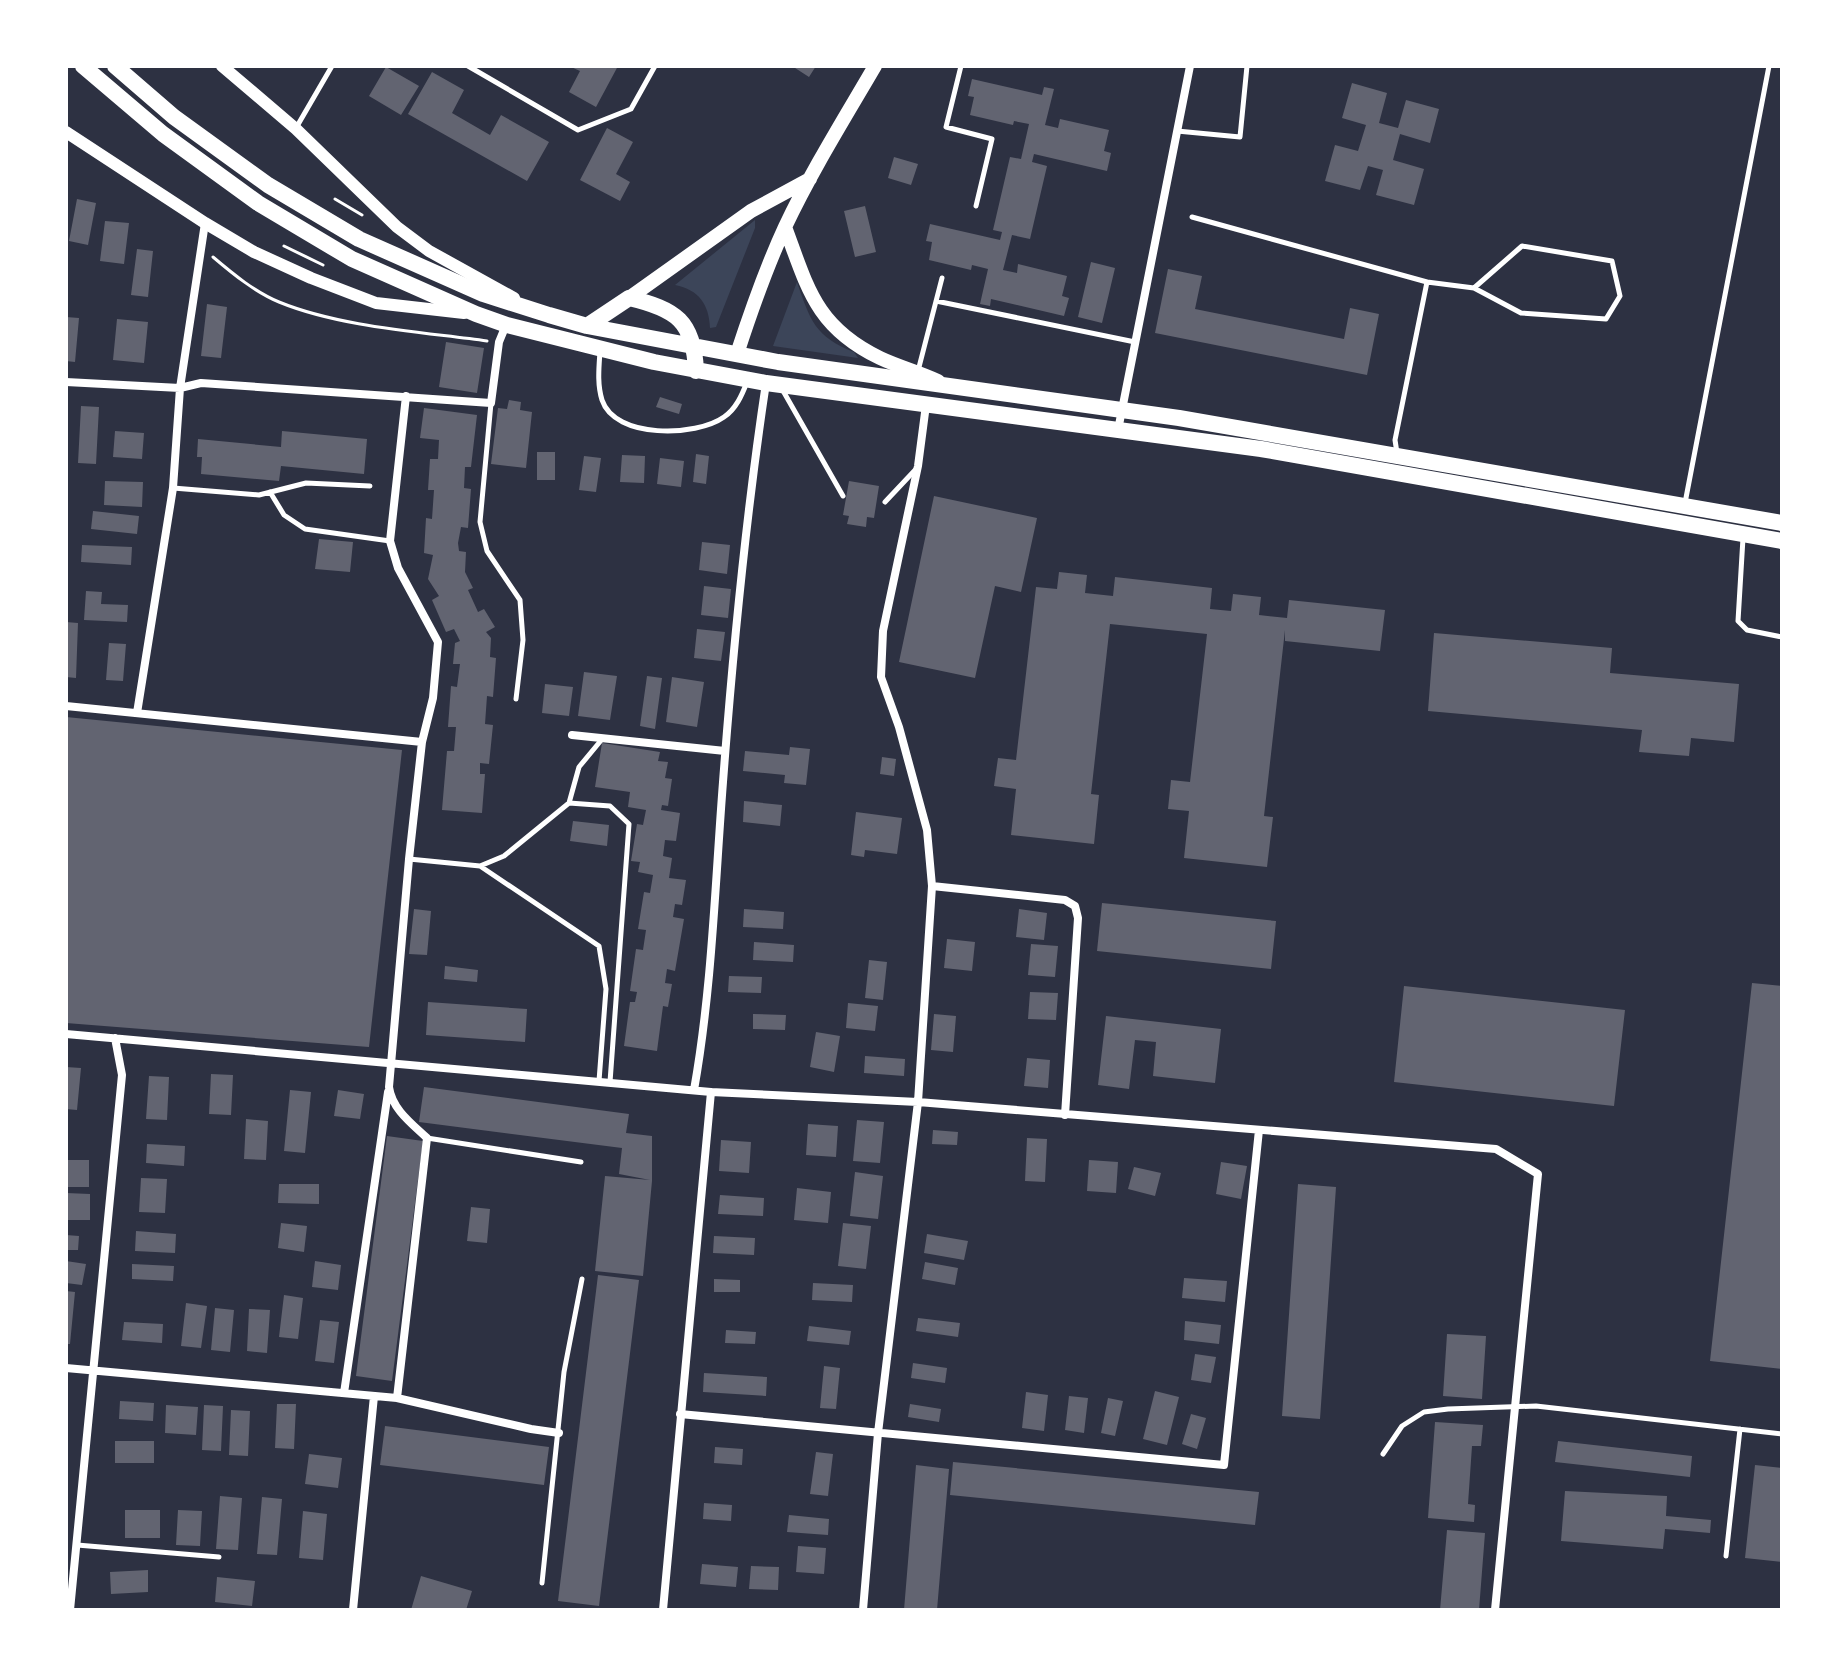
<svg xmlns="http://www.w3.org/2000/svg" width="1848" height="1676" font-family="'Source Sans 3',sans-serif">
<rect width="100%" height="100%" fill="#2d3142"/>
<path fill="#3c4559" d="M755,220v8l-39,99 -6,1c-1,-24 -11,-38 -35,-43z
M797,282c13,38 18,55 57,70l4,6 -85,-12z"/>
<path fill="#626471" d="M569,66h49l-22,41 -27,-15 11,-21z
M792,66h24l-7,11z
M386,67l33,19 -18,29 -32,-19z
M432,72l32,18 -12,23 38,22 11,-20 48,27 -22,39 -119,-67z
M972,79l70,16 2,-8 10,2 -9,36 13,3 2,-9 49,11 -5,21 7,2 -4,18 -73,-17 -2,8 15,4 -17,73 -18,-4 -9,35 14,3 1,-9 49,12 -5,20 7,2 -5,18 -73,-17 -1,7 -10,-2 8,-35 -16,-4 -1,5 -42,-10 3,-18 -6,-1 4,-17 70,16 2,-8 -9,-2 17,-73 11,2 8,-35 -15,-3 -1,4 -43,-10 4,-18 -6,-1z
M1352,83l35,10 -8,30 19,5 8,-28 33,9 -9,34 -30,-9 -7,26 31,9 -10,36 -38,-10 7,-25 -15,-4 -8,24 -35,-9 10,-36 23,6 8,-26 -24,-7z
M607,128l26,14 -17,32 14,8 -10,19 -40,-21z
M894,157l24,7 -7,21 -23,-7z
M77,199l19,4 -8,42 -19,-4z
M865,206l11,46 -21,5 -11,-46z
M105,221l24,2 -5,41 -24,-3z
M137,249l16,2 -5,46 -17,-2z
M1091,262l24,6 -13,55 -24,-6z
M1168,269l34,7 -7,33 149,30 6,-31 29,6 -12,61 -212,-42z
M207,304l20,3 -6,51 -20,-2z
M66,317l13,1 -4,44 -9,-1z
M117,319l31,3 -4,41 -31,-3z
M446,342l38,6 -7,45 -38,-6z
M660,397l22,7 -3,10 -23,-7z
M509,400l12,2 -1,8 12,2 -6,56 -35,-4 7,-56 9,1z
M81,406l18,1 -3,57 -18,-1z
M424,408l53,7 -6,52h-6l-1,21 7,1 -3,39 -7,-1 -3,16 1,8 7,1 -1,20 8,16 -5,2 10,22 6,-3 11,18 -9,5 5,6 -1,19 6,1 -3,39 -6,-1 -2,28 8,1 -4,39 -9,-1v11h5l-3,39 -40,-3 5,-59h7l2,-24h-8l3,-41 6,1 3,-23h-7l2,-21 5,-2 -6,-12 -8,3 -14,-32 7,-4 -11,-17 5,-24 -9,-2 2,-35 6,1 2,-29h-6l2,-31h8l1,-19 -19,-2z
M115,431l29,2 -2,26 -29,-2z
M282,431l85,8 -3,35 -83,-8 -2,15 -78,-7 1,-17h-5l1,-18 83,8z
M537,452h18v28h-18z
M696,454l13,2 -3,28 -13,-2z
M622,455l23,1 -1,27 -24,-1z
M584,456l17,2 -5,34 -17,-2z
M660,458l24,3 -3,26 -24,-3z
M105,481l38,1 -1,25 -38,-2z
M849,481l30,5 -5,32 -7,-1 -1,10 -19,-3 2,-8 -6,-1z
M934,496l103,22 -16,74 -26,-6 -20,92 -76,-16z
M93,511l46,5 -2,18 -46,-5z
M319,539l34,3 -3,30 -35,-3z
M702,542l28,3 -3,29 -28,-4z
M82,545l50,2 -1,18 -50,-3z
M1059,572l28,3 -2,18 28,3 2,-19 97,11 -2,21 21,2 2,-17 28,3 -2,18 28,3 2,-18 96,10 -5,41 -95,-10v-11l-21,186 9,1 -6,50 -83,-9 5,-47 -21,-2 3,-29 19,2 17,-148 -97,-10 -19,170 8,1 -5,49 -83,-9 5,-46 -22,-3 4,-28 18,2 20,-173 21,2z
M704,586l27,3 -3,29 -27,-3z
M86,591l16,1 -1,12 27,1 -1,17 -43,-2z
M66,622l12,1 -2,55 -10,-1z
M697,629l28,3 -4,29 -27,-3z
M1434,633l178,15 -2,25 129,11 -5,58 -43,-4 -2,18 -50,-4 3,-22 -214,-19z
M109,643l17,1 -3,37 -17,-1z
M584,672l33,4 -7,44 -32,-4z
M647,676l15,2 -7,51 -15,-3z
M672,677l32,5 -7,45 -31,-5z
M545,684l28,3 -4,29 -27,-3z
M66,717l336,33 -33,297 -303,-24z
M602,743l58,9 -2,9 10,1 -3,16 7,1 -4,27 -6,-1 -1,5 19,3 -4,28 -11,-1 -2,16 9,2 -3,20 17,2 -4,25 -7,-1 -2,13 11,2 -9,52 -8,-2 -2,14 7,1 -4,23 -5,-1 -6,45 -33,-5 6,-44h5l2,-10 -7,-1 6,-42 7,1 3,-20 -8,-1 6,-37 6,1 3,-18 -15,-3 2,-10 -9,-1 6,-37 6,1 3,-15 -18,-3 2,-15 -35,-5z
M790,747l20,2 -4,36 -22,-2 1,-8 -42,-4 2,-20 44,4z
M882,757l14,2 -2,17 -14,-2z
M744,801l38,4 -2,21 -37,-4z
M856,812l46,6 -5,36 -32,-4 -1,7 -13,-2z
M573,821l36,4 -2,21 -37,-5z
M1102,903l174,18 -5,48 -174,-18z
M414,909l17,2 -4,44 -18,-1z
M744,909l40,3 -1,17 -40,-2z
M1019,909l28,4 -3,27 -28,-3z
M947,939l28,3 -3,29 -28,-3z
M754,942l40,3 -1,17 -40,-2z
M1031,944l27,2 -3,31 -27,-2z
M869,960l18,2 -4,38 -18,-2z
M445,966l33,4 -1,12 -33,-3z
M729,976l33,1 -1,16 -33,-1z
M1752,983l30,3v383l-72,-8z
M1404,986l221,24 -11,96 -220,-24z
M1030,992l28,1 -2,27 -28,-1z
M428,1002l99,7 -2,33 -99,-7z
M848,1003l30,3 -3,25 -29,-3z
M753,1014l33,1 -1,15 -32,-1z
M934,1014l22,2 -3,36 -22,-2z
M1106,1016l115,13 -6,54 -62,-7 3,-34 -21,-2 -6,49 -31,-4z
M816,1032l24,4 -6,36 -24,-5z
M865,1056l40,3 -1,17 -40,-3z
M1027,1058l23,2 -2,28 -24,-2z
M66,1067l15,1 -4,42 -11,-1z
M211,1074l22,1 -2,40 -22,-1z
M149,1076l20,1 -2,43 -21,-1z
M424,1087l205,27 -3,19 26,3v45l-9,95 -48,-5 10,-95 45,4 -31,-6 3,-26 -203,-26z
M290,1090l21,2 -6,61 -21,-2z
M338,1090l26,4 -4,25 -26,-3z
M246,1119l22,2 -2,39 -22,-1z
M857,1120l27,2 -4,41 -27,-2z
M808,1124l30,2 -2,31 -30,-2z
M933,1130l25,2 -1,13 -25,-1z
M387,1136l36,5 -31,240 -36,-5z
M1027,1138l20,1 -2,43 -20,-1z
M721,1140l30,2 -2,31 -30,-2z
M147,1144l38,2 -1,20 -38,-3z
M66,1160h23v27h-23z
M1089,1160l29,2 -2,31 -29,-2z
M1221,1162l26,4 -6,33 -25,-5z
M1134,1167l27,6 -6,23 -27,-7z
M855,1172l28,4 -5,43 -28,-3z
M141,1178l26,1 -2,34 -26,-1z
M279,1184h40v20l-41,-1z
M1298,1184l38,3 -16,232 -38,-3z
M797,1188l34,4 -3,31 -34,-3z
M66,1193l24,1v26h-24z
M720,1195l44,3 -1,18 -45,-2z
M471,1207l19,2 -3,34 -20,-2z
M281,1223l26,3 -3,26 -26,-4z
M843,1223l28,3 -5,43 -28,-3z
M136,1231l40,3 -1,19 -40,-2z
M927,1234l41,7 -4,19 -40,-7z
M66,1235l13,1 -1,14h-12z
M714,1236l41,2 -1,17 -41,-2z
M66,1261l20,3 -4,21 -16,-2z
M315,1261l26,4 -3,25 -26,-3z
M925,1262l33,6 -3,17 -33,-6z
M132,1264l42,2 -1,15 -41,-2z
M598,1275l41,5 -40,326 -41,-5z
M1184,1278l43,3 -2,21 -43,-4z
M714,1279l26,1v12h-26z
M813,1283l40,2 -1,17 -40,-2z
M66,1291l9,1 -5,52h-4z
M284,1295l19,3 -5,41 -19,-2z
M186,1303l21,3 -6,42 -20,-2z
M215,1308l19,2 -4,42 -19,-2z
M249,1309l21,1 -3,43 -20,-2z
M918,1318l42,5 -2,14 -42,-6z
M320,1320l19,2 -5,41 -19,-2z
M1185,1321l36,4 -2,19 -35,-4z
M124,1322l39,2 -1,19 -40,-3z
M809,1326l42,5 -2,14 -42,-4z
M726,1330l30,2 -1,12 -30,-1z
M1447,1334l39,2 -4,63 -39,-3z
M1195,1354l21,3 -5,26 -20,-3z
M913,1363l34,5 -2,15 -34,-5z
M824,1366l16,2 -4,41 -16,-1z
M704,1373l63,4 -1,19 -63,-4z
M1155,1391l24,6 -12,48 -24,-6z
M1026,1392l22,3 -4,36 -22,-3z
M1069,1396l19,2 -4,35 -19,-3z
M1108,1398l15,3 -8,35 -14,-3z
M120,1401l34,2 -1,18 -34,-2z
M277,1404h19l-2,45 -19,-1z
M910,1404l31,5 -2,13 -31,-5z
M166,1405l32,2 -2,28 -31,-2z
M204,1405l19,1 -2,45 -19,-1z
M231,1410l19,1 -2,45 -19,-1z
M1191,1414l15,4 -9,31 -15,-5z
M1435,1422l48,3 -2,21h-9l-4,58 7,1 -1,17 -46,-4z
M385,1426l164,21 -5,38 -164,-20z
M115,1441h39v22h-39z
M1558,1441l134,15 -2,21 -135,-15z
M715,1447l28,2 -1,16 -28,-2z
M816,1452l17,2 -5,42 -18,-2z
M309,1454l33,4 -4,30 -33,-4z
M953,1462l306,30 -4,33 -305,-30z
M916,1465l33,4 -12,141h-33z
M1755,1465l27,3v94l-37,-4z
M1565,1491l102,5 -1,20 45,4 -1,13 -45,-4 -2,20 -102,-8z
M220,1496l22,2 -4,52 -22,-1z
M262,1497l20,2 -5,56 -20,-1z
M704,1503l28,2 -1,16 -28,-2z
M125,1510h35v28h-35z
M178,1510l24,1 -2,35 -24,-1z
M303,1511l24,3 -4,46 -24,-2z
M789,1515l40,4 -1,16 -41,-3z
M1447,1530l38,3 -6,77h-39z
M798,1546l28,2 -2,26 -28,-2z
M702,1564l36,3 -2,20 -36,-3z
M751,1566l28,1 -1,23 -29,-1z
M148,1570v22l-37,2 -1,-22z
M421,1576l51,15 -6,19h-55z
M217,1577l38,4 -3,25 -37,-4z"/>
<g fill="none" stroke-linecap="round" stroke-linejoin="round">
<path stroke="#fff" stroke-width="3" d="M335,199l27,16
M284,246l39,19
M213,257c20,17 42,35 66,45 61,25 143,30 208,39"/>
<path stroke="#fff" stroke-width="5" d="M468,66l110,64 53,-21 24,-43
M961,66l-15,61 46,12 -16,67
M296,128l36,-62
M1177,131l63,6 7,-71
M1192,217l235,65 -32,158 2,13
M1427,282l47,6 47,25 85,6 14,-23 -8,-35 -90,-15 -48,42
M936,301l199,41
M600,351c-1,16 -3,33 2,49 13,39 94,37 122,17 12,-8 18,-22 23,-35
M918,371l24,-93
M782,389l61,107
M491,403l-11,119 7,29 33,49 3,40 -7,59
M173,488l86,7 47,-12 64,3
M270,492l14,23 21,14 85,12
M885,502l32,-34
M1685,503l84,-437
M1743,538l-5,83 9,9 35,7
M569,803l10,-36 24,-29
M409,859l71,7 119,80 7,43 -7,92
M480,866l24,-10 65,-53 41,3 19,18 -19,258
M427,1138l154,24
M1383,1454l19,-28 22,-14 24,-3 88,-3 246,28
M77,1545l142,12
M1726,1556l14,-127
M542,1583l22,-211 18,-93"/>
<path stroke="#fff" stroke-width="8" d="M66,382l114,6 21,-5 290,20 8,-61 7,-17
M1118,430l72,-364
M66,706l356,36
M137,713l36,-225 7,-100 25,-165
M572,735l153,16
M932,886l133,14 10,6 3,12 -13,197
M66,1034l645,58 207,10 578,47 42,25 -43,436
M694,1090c18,-101 21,-205 29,-308 10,-133 23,-267 43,-399
M66,1368l331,30 134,31 28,4
M344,1393l44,-301
M397,1398l30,-260c-16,-15 -35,-29 -38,-51l20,-228 13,-117 11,-44 5,-56 -40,-74 -8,-27 16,-145
M680,1414l544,51 35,-335
M70,1610l52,-535 -7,-37
M353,1610l21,-214
M663,1610l48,-518
M863,1610l15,-177 40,-331 14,-216 -5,-56 -28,-103 -18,-50 2,-46 35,-165 8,-61"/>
<path stroke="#fff" stroke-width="12" d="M222,66l74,63 101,98 32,24 85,47
M66,132l139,91 49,29 57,26 65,25 88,10"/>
<path stroke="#fff" stroke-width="14" d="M785,227c23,62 31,100 95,131 19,9 39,14 58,23
M629,298l122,-87 59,-32
M737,354c14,-43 29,-86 48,-127 26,-55 59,-108 90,-161"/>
<path stroke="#fff" stroke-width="16" d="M83,66l80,68 95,69 94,56 124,55 31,11 147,37 112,21 495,66 521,92
M115,66l59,51 94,68 91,54 124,55 66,21 38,11 191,36 401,56 603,105
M587,326l42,-28c47,11 65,23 67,73"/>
</g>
<rect width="1848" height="1676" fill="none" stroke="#ffffff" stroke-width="136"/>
</svg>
